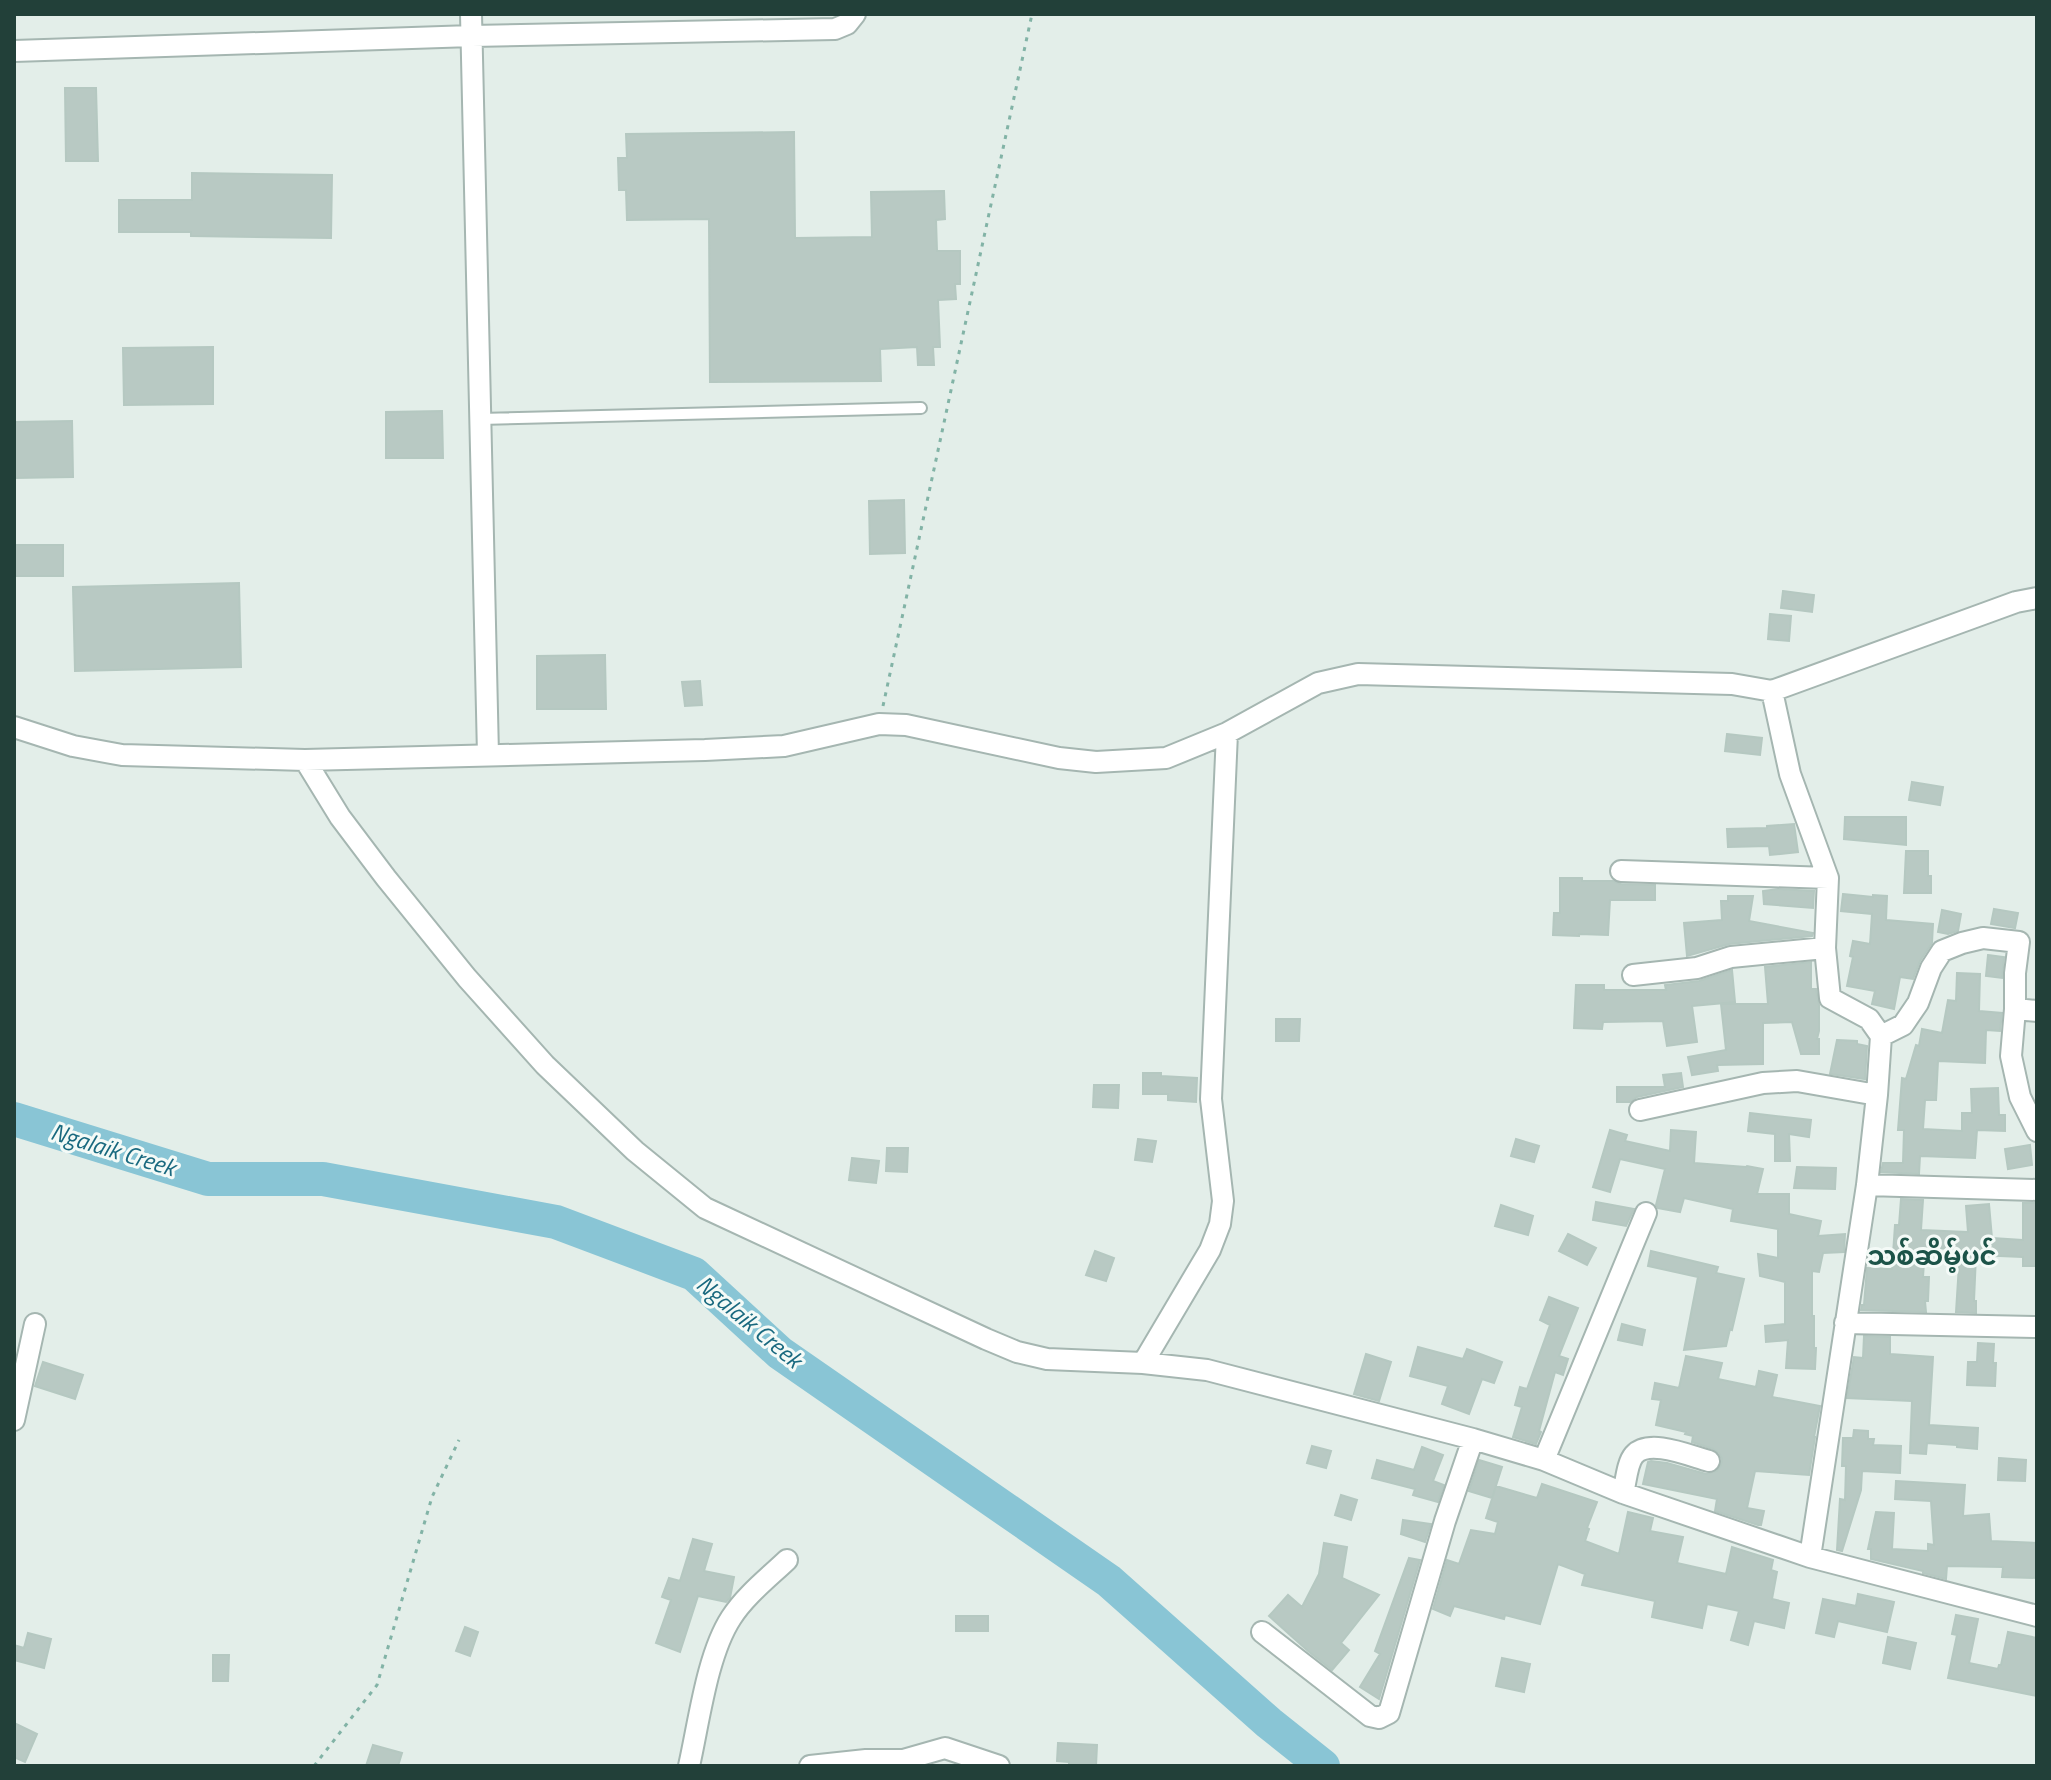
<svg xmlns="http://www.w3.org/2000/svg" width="2051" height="1780" font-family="'Titillium Web','Noto Sans Myanmar',sans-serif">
<rect width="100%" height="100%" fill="#e3eee9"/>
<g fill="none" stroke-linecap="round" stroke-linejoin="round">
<path stroke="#89c5d5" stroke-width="34" d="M14,1119l194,60h115l233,43 138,52 86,79 329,228 160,142 54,43"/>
</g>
<path fill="#b8c9c3" stroke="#b5c8c1" stroke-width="2" d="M65,88h31l2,73h-32z
M794,132l1,106 77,-1 -1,-45 73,-1 1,28 -9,1 1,31h23v33h-5l1,15 -18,1 2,47h-7l1,18h-16l-1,-18 -37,2 1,32 -171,1 -1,-163 -82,1 -1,-30h-7l-1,-32h9l-1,-24z
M192,173l140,2 -1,63 -140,-2v-4h-72v-32h73z
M213,347v57l-89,1 -1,-57z
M442,411l1,47h-57v-46z
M72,421l1,56 -59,1v-56z
M904,500l1,53 -35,1 -1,-53z
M14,545h49v31h-49z
M239,583l2,84 -166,4 -2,-84z
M1783,591l31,4 -2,17 -31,-4z
M1770,614l21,2 -2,25 -21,-2z
M605,655l1,54h-69v-53z
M700,681l2,24 -17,1 -3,-24z
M1727,734l35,4 -2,17 -35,-4z
M1912,782l31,5 -3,18 -31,-5z
M1845,817h61v28l-62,-6z
M1794,824l4,28 -28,3 -1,-9 -41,1 -1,-18 40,-1v-2z
M1906,851h22v25h3v17h-27z
M1560,878h22v3h31l8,3 34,1v15h-45l-2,35 -29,-1v2l-26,-1 1,-22h6z
M1778,889l36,2 -1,17 -49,-4 -1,-13z
M1843,894l30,3v-2l14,1 -1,24 47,4 -1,19 -12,18 -7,18 -13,-2 -6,32 -22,-5 3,-13 -28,-5 6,-29 -3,-1 3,-15 17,3 2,-30 -31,-3z
M1728,896h25l-4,25 64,12 -1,3 -83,8 -42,12 -3,-33 38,-3 -1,-19h7z
M1994,909l24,4 -3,15 -24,-4z
M1942,910l19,4 -3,17 -10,3 -10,-2z
M1988,955l16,2 -2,21 -16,-2z
M1811,962v27h5l3,16v26l-2,8h2v15h-18l-9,-32 -29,1v41l-46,1 1,6 -26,4 -4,-18 38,-7 -5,-46h47l-3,-37z
M1732,970l3,32 -43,4 5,36 -30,4 -4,-25 -60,1 -1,7 -28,-1 2,-43h28v5h62l-1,-5 34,-4z
M1957,973l23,1 -1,37 23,2 -2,18 -14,-1 -1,33 -47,-2 -2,39h-11l-2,29 39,2v-18h10l-1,-24 27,-1 1,27h6v16l-28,-1 -2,28 -55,-2 -1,18 -38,-2 2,-9h20l1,-33h-6l4,-52 4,1 10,-34 3,1 3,-17 20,4 6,-33 8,1z
M1276,1019h24l-1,22h-23z
M1837,1040l20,1v3l10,2 -2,33 -35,-5z
M1143,1073h18v3l36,2 -1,24 -28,-2v-6h-25z
M1681,1073l2,14 -46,10 -7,5h-13v-15h48l-2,-12z
M1094,1085h25l-1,23 -25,-1z
M1750,1113l61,7 -2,17 -20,-3 1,27h-15v-27l-27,-3z
M1610,1130l17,5 -2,6 45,10 1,-21 25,2 -2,31 52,4 1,-1 16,3 -6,25h32v20l32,7 -3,15 27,-2 -1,18 -21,1 -4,19 -7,-1v45h2v32h2l-1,21 -29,-1 2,-28 -22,2 -1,-16 20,-2v-42l-25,-6 -2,-22 20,4v-29l-47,-8 2,-12 -49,-11 -4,14 -22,-4 -2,-3 9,-36 -45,-10 -10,33 -17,-5z
M1138,1139l18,2 -4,21 -17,-2z
M1516,1139l23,7 -5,16 -23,-6z
M2030,1145l2,20 -24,4 -3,-20z
M887,1148h21l-1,24 -21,-1z
M852,1158l27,3 -3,22 -27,-3z
M1797,1167l39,1 -1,21 -41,-1z
M1901,1199l22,1 -2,30 47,2 -2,-26 23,-2 3,34 31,2v-37h14v63h-14v-9l-47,-2 -2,46h2v12l-20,-1 4,-63 -35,-1 -2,29h6l-1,24h-3l1,11 -65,-2 1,-5h2l3,-37 25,1 3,-44h4z
M1596,1202l38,7 -8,17 -33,-6z
M1501,1205l32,11 -5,19 -33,-9z
M1568,1234l28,14 -9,17 -28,-14z
M1095,1251l19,7 -8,23 -20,-6z
M1651,1251l67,16 -2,6 28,6 -12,51 -2,-1 -4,17 -42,4 14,-73 -50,-11z
M1549,1297l29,11 -19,48 9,3 -5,16 -8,-3 -16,59 2,1 -5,12 -23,-7 9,-30 -7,-2 5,-18 7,2 23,-64 -10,-5z
M1622,1324l23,6 -3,15 -24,-5z
M1864,1336l26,1v17l43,3 -4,68 49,3 -1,21 -20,-2v-2l-30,-2 -1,11 -16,-1 2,-52 -65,-3 7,-41 9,1z
M1978,1343l16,1 -1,19h3l-1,23 -28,-1 1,-23h9z
M1418,1347l45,12 4,-10 35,13 -8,21 -12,-4 -13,35 -27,-10 6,-18 -38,-10z
M1366,1354l25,8 -12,39 -25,-7z
M1686,1356l36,7 -4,16 38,8 3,-16 18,4 -5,22 48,9 -6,31h1l-6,38 -54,-4 -8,37 17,3 -3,14h-3l-43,-14 2,-12 -74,-15 5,-22 3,-1 16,2 39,11 11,-3 4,-6 1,-6 -3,-6 -6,-4 -21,-7 1,-6 -8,-2 1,-2 -30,-7 5,-25 -9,-1 3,-16 24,5z
M43,1362l40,13 -8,24 -40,-13z
M1854,1430l14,1v8h6l-1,6 28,1 -1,27 -38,-2 -1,19 -19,61 -5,-1 3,-51 5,1 1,-34h-4l1,-28h10z
M1312,1446l19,5 -5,17 -19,-5z
M1422,1447l21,8 -10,26 11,4 -6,17 -25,-7 2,-6 -43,-11 5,-18 37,10z
M1999,1458l27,2 -1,21 -27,-1z
M1479,1460l23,7 -10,31 -23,-7z
M1896,1481l69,4 -2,31 26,-2 2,27 46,2v35l-35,-1 1,-10 -56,-1 -1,13 -23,-6v-2l-52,-12v-10h-3l8,-37 18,1 -2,36 36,2v-7l6,1 -3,-44 -36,-2z
M1542,1484l55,18 -10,26 2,1 -4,12 34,13 9,-42 25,6 -3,13 33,6 -6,26 49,11 6,-27 41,13 -2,10 6,2 -5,27 17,4 -5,25 -30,-7 -6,24 -17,-5 8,-29 -32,-7 -5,24 -50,-11 3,-16 -73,-16 3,-11 -27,-10 -18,60 -35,-9 -1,4 -50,-13 -4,10 -17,-7 14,-49 12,4 12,-34 24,4 3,-12 -12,-4 10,-32 41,12z
M1341,1495l16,5 -6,20 -16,-5z
M1403,1520l28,4 -6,18 -24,-8z
M693,1539l19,5 -8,27 30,6 -4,21 -4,4 -28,-6 -18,56 -24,-9 15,-43 -9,-3 7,-19 11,3z
M1324,1543l23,4 -5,31 37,17 -38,48 8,7 -17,20 -24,-19 -39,-35 19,-21 14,12 17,-33z
M1409,1558l11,2 -41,139 -19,-12 20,-33 -5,-3z
M1858,1594l36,8 -7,30 -49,-11 -4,16 -18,-4 7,-34 33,7z
M1956,1615l22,4 -9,44 29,6 1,-4h2l7,-33 29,6v58l-89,-18 9,-43 -5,-1z
M956,1616h32v15h-32z
M465,1627l13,5 -8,24 -14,-5z
M28,1633l23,6 -7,29 -30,-8v-15l10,3z
M1888,1637l28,6 -6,26 -27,-6z
M213,1655h16l-1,26h-15z
M1502,1658l28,6 -6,28 -28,-6z
M14,1723l23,11 -12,28 -11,-5z
M1058,1743l39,2 -1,21h-27v-4l-12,-1z
M373,1745l29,8 -4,13h-32z"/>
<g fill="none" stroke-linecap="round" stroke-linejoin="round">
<g stroke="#a5b6b1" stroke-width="14">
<path id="lane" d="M480,419l441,-11"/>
</g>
<g stroke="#a5b6b1" stroke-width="24">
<path id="street" d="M471,14l17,741
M14,51l458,-15 363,-7 12,-5 8,-10
M1772,691l244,-89 21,-4
M14,727l59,19 49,9 183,5 35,57 46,61 81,100 78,87 90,86 70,57 281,131 31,13 30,7 96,4 64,7 266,69 71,21 79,33 187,64 227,59
M305,760l400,-10 79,-4 95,-22 27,1 153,33 37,4 70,-4 61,-25 91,-50 40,-9 374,10 40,7 18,83 38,104 -3,70 5,50 39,21 12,17 -4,59 -10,90 -57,372
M1621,871l207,7
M1633,975l64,-7 34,-11 94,-9
M2015,1009l22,2
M1881,1036l22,-11 15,-22 13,-35 11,-17 20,-8 21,-5 36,4 -4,31v36l-4,47 9,41 17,34
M1640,1110l123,-27 34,-2 80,14
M1867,1185l170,5
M1845,1323l192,4
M1143,1363l67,-113 10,-26 3,-23 -12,-102 16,-366
M14,1420l21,-96
M1544,1460l102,-247
M1623,1493c3,-11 4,-30 11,-38 15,-17 56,1 75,6
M1262,1632l108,84 9,2 10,-5 56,-192 28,-82
M689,1766c10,-44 18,-111 42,-148 14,-22 37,-40 56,-58
M810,1766l56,-6h37l42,-12 54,18"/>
</g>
<path stroke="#82b3a6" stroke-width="3" stroke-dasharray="4 6" stroke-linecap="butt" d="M883,706l149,-692
M314,1766l63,-81 55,-188 27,-57"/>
<use href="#lane" stroke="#fff" stroke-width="10"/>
<use href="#street" stroke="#fff" stroke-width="20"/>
</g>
<g text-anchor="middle" stroke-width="6" stroke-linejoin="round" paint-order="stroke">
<g font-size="24" font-style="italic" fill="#19697f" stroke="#f4faf7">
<text transform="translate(113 1150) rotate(17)" y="8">Ngalaik Creek</text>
<text transform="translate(749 1322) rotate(40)" y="8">Ngalaik Creek</text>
</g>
<g font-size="26" font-weight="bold" fill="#1c5348" stroke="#f4faf7">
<text x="1932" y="1265">သစ်ဆိမ့်ပင်</text>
</g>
</g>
<rect width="2051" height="1780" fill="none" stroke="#224039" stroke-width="32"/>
</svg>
